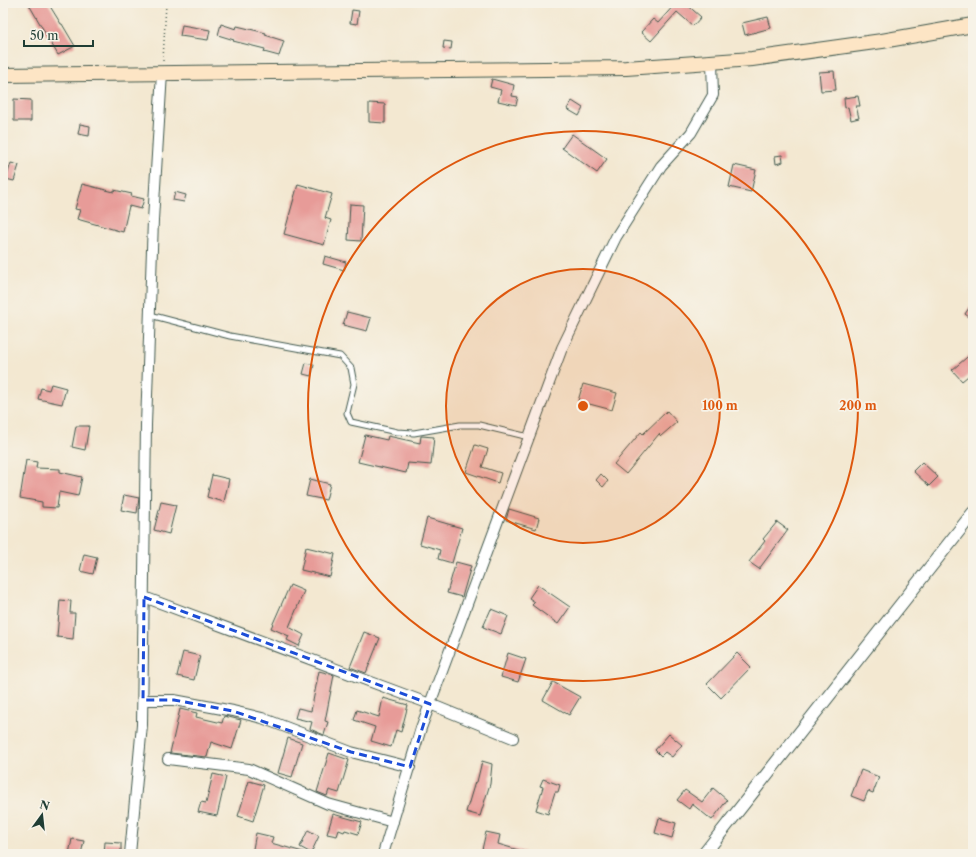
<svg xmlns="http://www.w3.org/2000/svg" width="976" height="857" font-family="'Libre Caslon Text',serif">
<rect width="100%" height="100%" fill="#f7f3e8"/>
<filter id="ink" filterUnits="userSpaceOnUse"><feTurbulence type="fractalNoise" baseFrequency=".025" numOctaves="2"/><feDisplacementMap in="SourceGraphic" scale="8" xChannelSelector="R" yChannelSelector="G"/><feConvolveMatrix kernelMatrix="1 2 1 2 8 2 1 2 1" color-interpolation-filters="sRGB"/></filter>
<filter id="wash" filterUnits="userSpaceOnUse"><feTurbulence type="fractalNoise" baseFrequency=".012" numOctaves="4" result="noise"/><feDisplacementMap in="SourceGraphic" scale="16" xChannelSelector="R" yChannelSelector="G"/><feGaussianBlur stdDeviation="0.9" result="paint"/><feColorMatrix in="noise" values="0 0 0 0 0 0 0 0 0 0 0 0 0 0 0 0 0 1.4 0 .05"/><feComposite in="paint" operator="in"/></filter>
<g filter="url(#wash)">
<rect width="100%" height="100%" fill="#f3e8d1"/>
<g id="blocks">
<path fill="#e79b98" d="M28,3h20l13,21h1l13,22 -17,9z
M676,3h9l16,14 -8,9 -16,-14 -26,29 -10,-9 12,-13 5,4z
M352,10l7,1 -2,13 -7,-1z
M768,17l3,11 -26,7 -3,-12z
M221,24l15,5 1,-3 29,7 -1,2 19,6 -5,15 -15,-4 1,-3 -32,-8 1,-1 -16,-5z
M182,25l28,5 -2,10 -28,-4z
M444,41l8,1 -1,7 -8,-1z
M834,71l2,19 -15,1 -2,-19z
M492,79l22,6 -2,11 6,1 -2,8 -18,-4 3,-11 -11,-3z
M858,96l2,10h-4l3,12 -8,2 -3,-13 -3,1 -1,-10z
M14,99l17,1v21h-17z
M572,101l11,7 -4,8 -12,-7z
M369,103l16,1v19l-16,-1z
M80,124l10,2 -1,10 -11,-2z
M572,134l35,25 -10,14 -35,-25z
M782,155l1,7 -7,2 -1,-8z
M11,163l8,2 -5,16 -8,-2z
M734,165l22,5 -5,22 -22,-5z
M82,184l32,8v-2l18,4 -1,2 13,3 -3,10 -12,-3 -6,26 -46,-13 3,-9 -5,-1z
M298,184l34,10 -7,24 6,2 -7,25 -40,-11z
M175,192l11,3 -2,7 -11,-2z
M350,204l13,1 -2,36 -13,-1z
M325,256l21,6 -2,8 -21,-6z
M973,302v18l-8,-6z
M347,312l24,6 -4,13 -24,-6z
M973,352v20l-11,9 -10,-11z
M306,363l8,2 -3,11 -8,-2z
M51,384l15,4 -4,16 -24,-5 3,-11 8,2z
M583,384l34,9 -5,17 -34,-9z
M667,411l10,11 -16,14 -2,-2 -33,40 -12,-10 27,-32 2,2z
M76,426h13l-4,24 -13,-3z
M365,435l22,5 1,-4 32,7 1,-7 13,1 -3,28 -23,-2 -2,10 -48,-11z
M475,445l13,4 -6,18 19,6 -3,10 -32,-11z
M26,460l11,2 -1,6 24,1v3l22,5 -4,19 -19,-4 -2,16 -15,-1v-5l-22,-4z
M922,462l16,15 -9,9 -16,-15z
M601,474l7,7 -5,6 -7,-7z
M212,475l17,4 -5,23 -17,-5z
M310,479l20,5 -4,16 -20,-4z
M124,495l15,3 -2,15 -16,-3z
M161,502l15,3 -7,29 -15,-4z
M509,509l30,9 -3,11 -30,-9z
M427,518l35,10 -10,35 -14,-4 2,-9 -20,-6z
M777,522l11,8 -29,39 -10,-7 16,-21 -2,-2z
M306,547l29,7 -5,23 -29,-7z
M84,554l13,3 -4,17 -13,-3z
M456,562l15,4 -9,31 -15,-4z
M290,585l14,6 -15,36 15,8 -5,11 -12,-6 2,-4 -18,-8z
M538,585l32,22 -12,17 -26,-19 3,-3 -6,-4z
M60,600l11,1 -1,12h5l-2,26 -16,-2z
M491,609l17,7 -7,18 -18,-7z
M364,632l16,6 -14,35 -16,-6z
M183,652l17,4 -6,24 -17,-4z
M508,653l18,6 -8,23 -17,-5z
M737,653l14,14 -30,31 -14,-14z
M319,671l15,4 -9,46 3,1 -4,13 -14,-6 2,-7 -17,-4 3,-10 13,3z
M553,682l27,15 -11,18 -26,-15z
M383,698l25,7 -7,27 -5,-2 -5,17 -20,-6 4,-14 -21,-7 3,-10 22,7z
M180,709l17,4 -1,4 26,6 2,-7 17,4 -9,29 -21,-7 -4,15 -37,-4z
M669,734l13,11 -10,12 -7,-5 -4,4 -6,-6z
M288,738l14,5 -10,34 -14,-4z
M329,753l20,7 -10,33 -10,-3 -2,6 -10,-4z
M482,761l10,3 -2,20 -10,32 -14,-4 9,-30h2z
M861,770l18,7 -6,16 -5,-2 -4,10 -13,-5z
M213,774l13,3 -9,39 -19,-4 3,-10 5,1z
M543,779l17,6 -2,7h-3l-7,22 -12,-4 7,-23 -3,-1z
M249,781l15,4 -11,36 -15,-5z
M713,788l14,12 -15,20 -20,-16 -3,5 -12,-9 8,-10 17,12z
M333,814l29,8 -4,12 -13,-4 -1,2 -5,-2 -2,6 -10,-2z
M659,818l17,5 -4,15 -17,-5z
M308,830l11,6 -8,17 -11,-6z
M486,832l14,3 -2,9 27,8v2h-44z
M256,833l17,4 -2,6 32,9v2h-51z
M72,839l12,2 -3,13h-12z
M105,842l16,1v11h-17z"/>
</g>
</g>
<g filter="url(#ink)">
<use href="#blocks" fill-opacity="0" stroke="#3f574c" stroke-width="1"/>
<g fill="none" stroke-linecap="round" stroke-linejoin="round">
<g stroke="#3f574c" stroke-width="7">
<path id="service" d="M150,315l80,21 110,20 11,12 3,16 -7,29 4,9 46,10 17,1 46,-8h19l50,12"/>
</g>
<g stroke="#3f574c" stroke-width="12">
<path id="minor" d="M144,597l286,107 83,34
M143,700h31l59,11 29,7 89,34 59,15
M168,759l81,10 79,35 65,18
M130,854l12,-129 4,-300 7,-205 9,-147
M383,854l38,-126 141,-380 54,-111 45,-71 30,-33 22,-38 -1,-33"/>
</g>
<g stroke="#3f574c" stroke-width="14">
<path id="tertiary" d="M704,854l269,-341"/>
</g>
<g stroke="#3f574c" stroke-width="16">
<path id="secondary" d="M3,75l623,-7 126,-9 130,-18 91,-16"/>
</g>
<path stroke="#3f574c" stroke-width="1.5" stroke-dasharray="1 3" stroke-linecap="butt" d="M163,61l3,-58"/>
<use href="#service" stroke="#fff" stroke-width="5"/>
<use href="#minor" stroke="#fff" stroke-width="10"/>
<use href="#tertiary" stroke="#fff" stroke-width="12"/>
<use href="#secondary" stroke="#fde5c5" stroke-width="14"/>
</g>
</g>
<path fill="none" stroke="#1d4ed8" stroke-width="3" stroke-dasharray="8 5" stroke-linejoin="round" d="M144,597l286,107 -20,63 -59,-15 -118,-41 -59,-11h-31z"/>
<circle cx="583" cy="406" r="137" fill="#de580e" fill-opacity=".12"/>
<g fill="none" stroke="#de580e" stroke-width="2">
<circle cx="583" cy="406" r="137"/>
<circle cx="583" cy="406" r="275"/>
</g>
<circle cx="583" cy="406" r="6" fill="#de580e" stroke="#f7f3e8" stroke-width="2"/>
<g font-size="12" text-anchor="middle" font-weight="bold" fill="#de580e" stroke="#f7f3e8" stroke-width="3.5" stroke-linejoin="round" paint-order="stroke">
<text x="720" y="410">100 m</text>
<text x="858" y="410">200 m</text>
</g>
<rect width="976" height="857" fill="none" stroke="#f7f3e8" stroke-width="16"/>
<g transform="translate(42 815) rotate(15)" stroke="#f7f3e8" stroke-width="3" paint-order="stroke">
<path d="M0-3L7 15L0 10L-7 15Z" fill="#1f3d34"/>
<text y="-6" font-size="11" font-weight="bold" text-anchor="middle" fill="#1f3d34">N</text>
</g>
<path d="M24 40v6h69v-6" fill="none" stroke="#1f3d34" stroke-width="2"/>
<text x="30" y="40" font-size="12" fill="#1f3d34" stroke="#f7f3e8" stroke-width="3" paint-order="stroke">50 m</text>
</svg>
